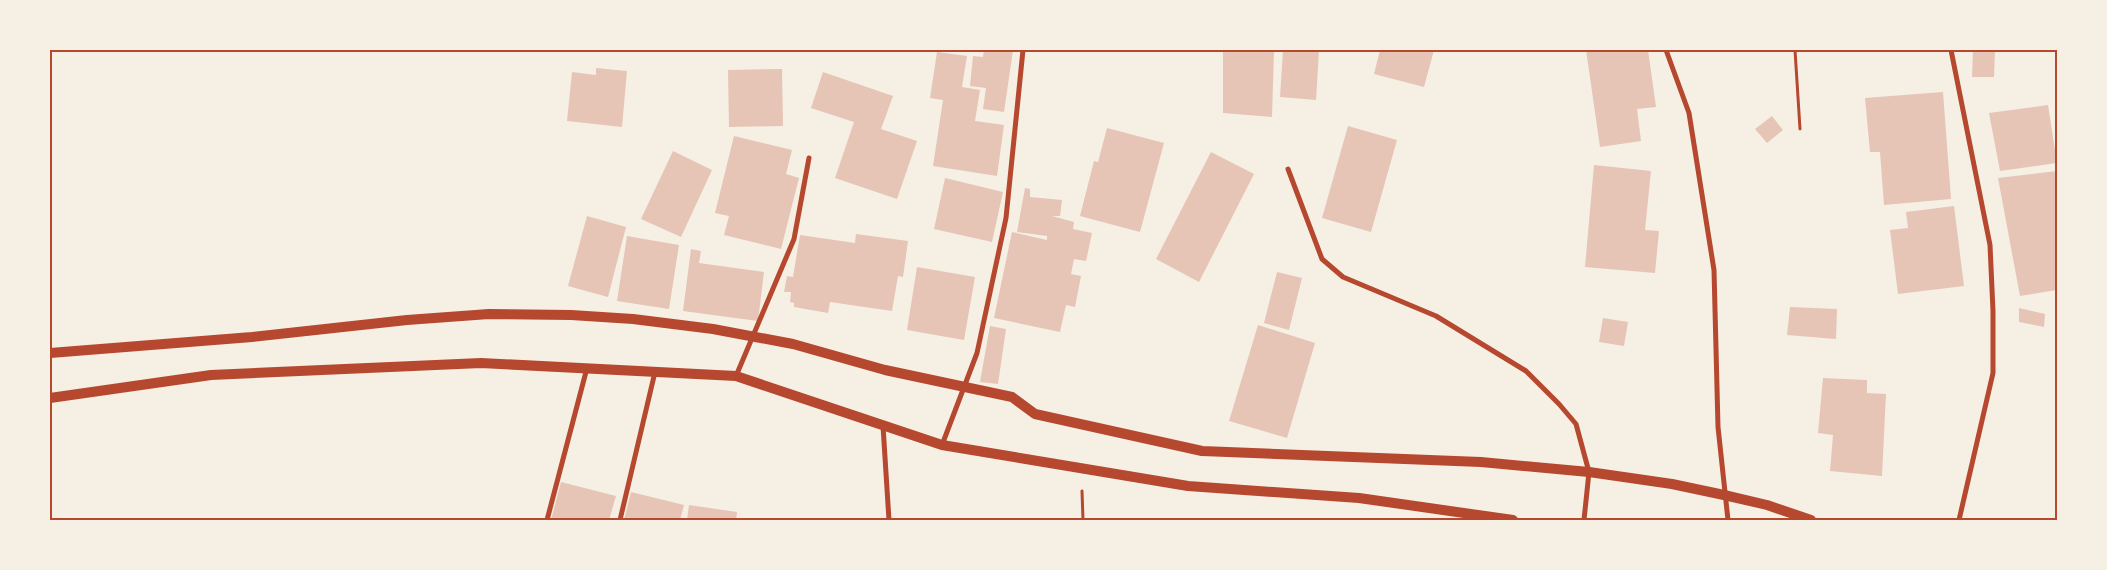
<svg xmlns="http://www.w3.org/2000/svg" width="2107" height="570" font-family="Jost,sans-serif">
<rect width="100%" height="100%" fill="#f6efe4"/>
<path fill="#e6c5b7" d="M984,50h29l-9,62 -21,-3 3,-21 -16,-2 3,-30 10,1z
M1223,50h51l-2,67 -49,-4z
M1283,50h36l-3,50 -36,-3z
M1380,50h54l-10,37 -50,-13z
M1586,50h62l8,57 -19,2 4,32 -41,6z
M1973,50h22l-1,27h-22z
M937,52l30,4 -5,31 18,3 -5,31 29,4 -7,51 -64,-10 10,-66 -13,-2z
M596,68l31,3 -5,56 -55,-6 5,-49 24,3z
M782,69l1,57 -54,1 -1,-57z
M823,72l70,24 -12,33 36,12 -20,58 -62,-21 19,-56 -43,-14z
M1943,92l8,107 -67,6 -4,-53h-10l-5,-54z
M2048,105l9,58 -57,8 -11,-58z
M1772,116l11,14 -16,13 -12,-14z
M1348,126l49,14 -26,92 -49,-14z
M1107,128l57,15 -24,89 -60,-16 14,-55 4,1z
M734,136l58,14 -6,24 13,4 -18,71 -57,-14 5,-19 -14,-3z
M673,151l39,19 -31,67 -40,-18z
M1211,152l43,22 -55,108 -43,-23z
M1594,165l57,6 -6,59 14,1 -4,42 -70,-6z
M2057,171v119l-37,6 -22,-118z
M945,178l58,14 -11,50 -58,-13z
M1025,188l5,1v8l32,3 -2,16h-8l22,6 -1,7 19,4 -6,28 -12,-2 -3,15 10,2 -6,31 -9,-2 -6,27 -66,-14 18,-86 35,8v-4l-30,-4z
M1954,206l10,80 -66,8 -8,-64 18,-2 -2,-16z
M587,216l39,11 -18,70 -40,-11z
M856,234l52,7 -5,36 -5,-1 -6,35 -62,-9 -2,11 -34,-6v-4l-4,-1 1,-10h-7l3,-16 6,1 7,-42 55,8z
M627,236l52,9 -10,64 -52,-8z
M691,249l10,2 -2,12 65,9 -6,49 -75,-10z
M917,267l58,10 -11,63 -57,-10z
M1277,272l25,6 -13,52 -25,-7z
M1790,307l47,2 -1,30 -49,-4z
M2019,308l26,6 -1,13 -25,-5z
M1603,318l25,4 -4,24 -25,-4z
M1258,325l57,18 -28,95 -58,-17z
M990,326l16,3 -8,55 -18,-2z
M1823,378l44,2v13l19,1 -4,82 -52,-5 3,-36 -15,-2z
M561,482l55,14 -7,24h-58z
M631,492l53,13 -4,15h-56z
M689,505l48,7 -1,8h-49z"/>
<g fill="none" stroke-linecap="round" stroke-linejoin="round">
<path stroke="#b5482f" stroke-width="3" d="M1795,50l5,79
M1082,491l1,29"/>
<path stroke="#b5482f" stroke-width="5" d="M1666,50l23,63 25,157 4,157 10,93
M1951,50l39,195 3,66v62l-34,147
M1288,169l34,90 21,18 93,39 90,55 33,33 17,20 13,48 -5,48
M736,376l58,-137 15,-81
M883,426l6,94
M942,445l35,-92 29,-135 17,-168
M547,520l40,-152
M620,520l35,-148"/>
<path stroke="#b5482f" stroke-width="10" d="M50,353l202,-16 155,-17 82,-6 82,1 62,4 80,10 80,15 92,26 127,27 23,17 167,37 279,11 108,10 83,12 52,11 43,10 44,15
M50,398l161,-23 270,-12 255,13 206,69 246,41 171,12 154,22"/>
</g>
<rect width="2107" height="570" fill="none" stroke="#f6efe4" stroke-width="102"/>
<rect x="51" y="51" width="2005" height="468" fill="none" stroke="#b5482f" stroke-width="2"/>
</svg>
